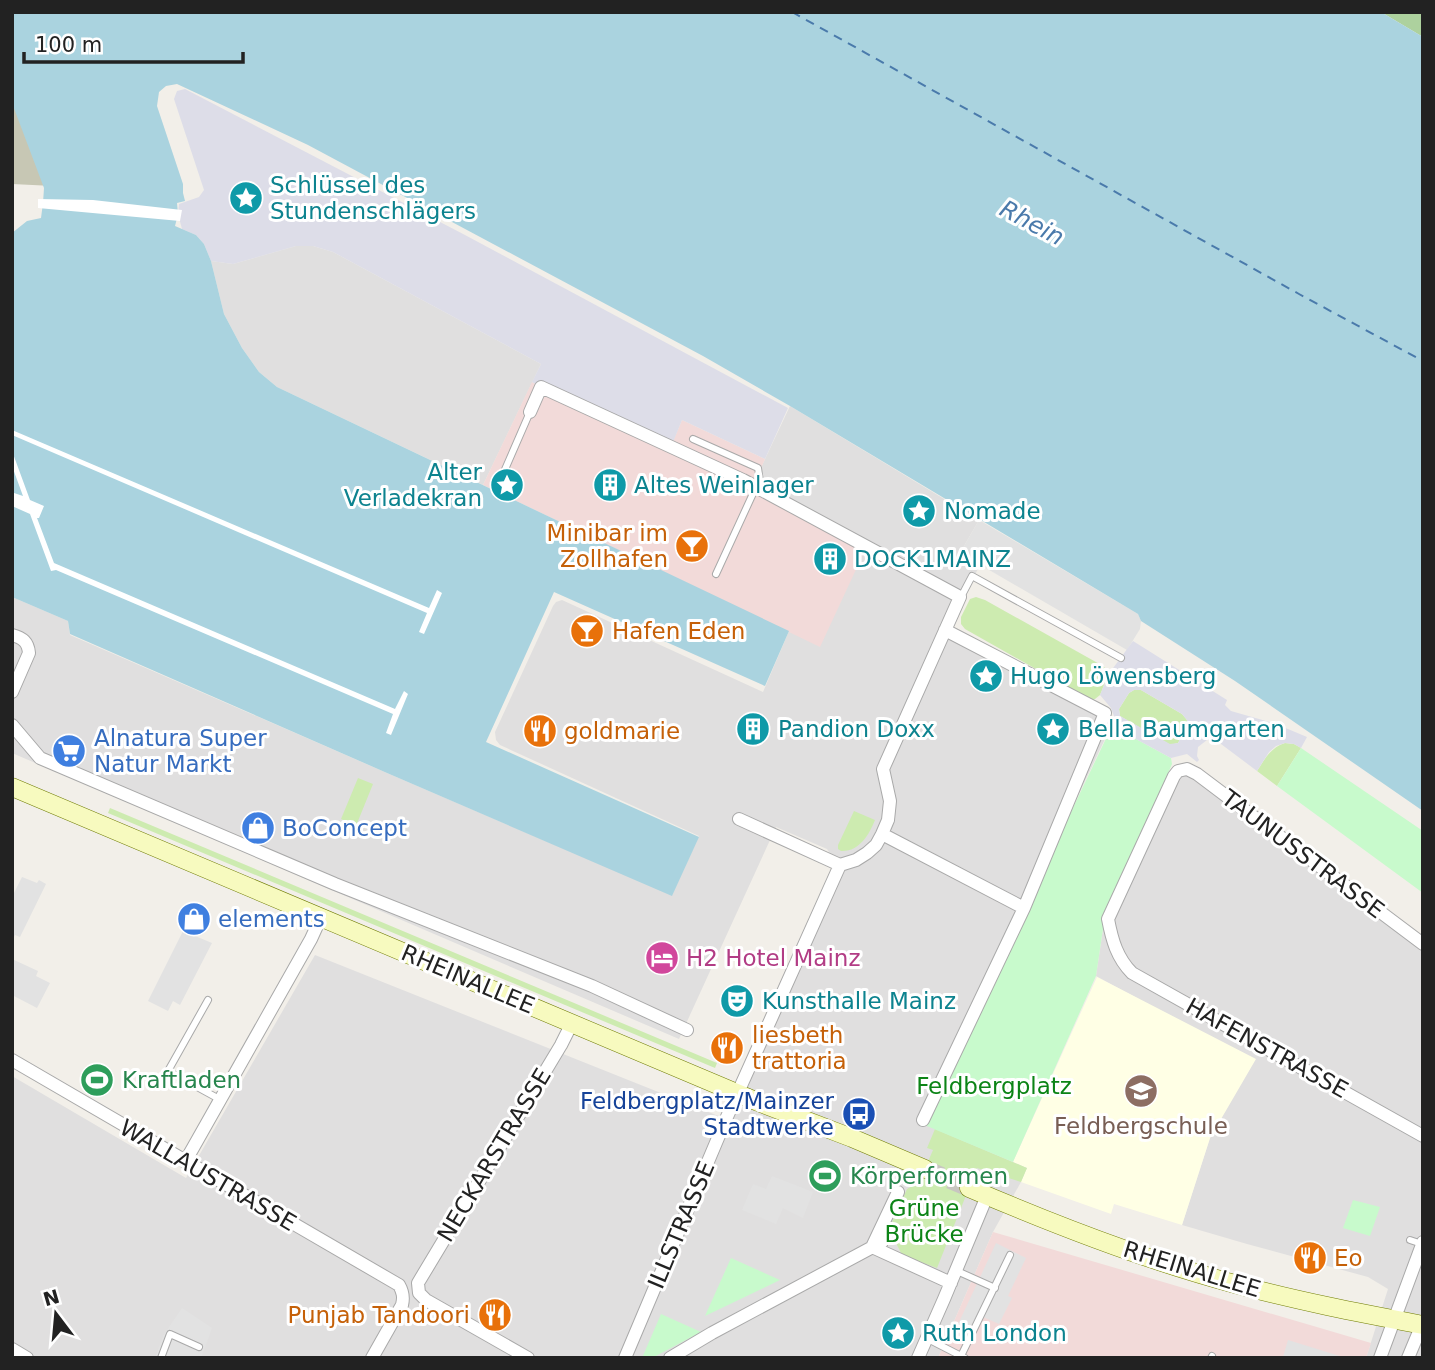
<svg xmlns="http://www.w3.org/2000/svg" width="1435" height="1370" font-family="'DejaVu Sans',sans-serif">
<rect width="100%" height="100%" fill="#f2efe9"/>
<path fill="#e0dfdf" d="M296,246h17l20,6 208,112 -58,121 -206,-98 -18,-15 -17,-24 -18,-34 -13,-53 22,3z
M790,406l189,114 -19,33 20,12 -33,64 167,91 -191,403 104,45 -6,14 -28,50 -55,126h-926v-282l174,102 129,-223 411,164 112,-253 -11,-17 -51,-22 -97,212 -667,-286v-156l56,24 2,14 317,138 285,122 27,-59 -199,-91 -4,-5 -1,-8 58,-126 3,-4 6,-2 201,92 26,-61 31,15 -69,-157z
M1187,762l236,177v419h-57l22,-69 -20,-12 -121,-33 -65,-19 28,-87 10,-16 -61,-112 -63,-34 7,-47 68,-157z"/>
<path fill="#f2dad9" d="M532,382l139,64 11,-26 83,39 -13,29 114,60 -46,99 -337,-162z
M993,1232l378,111 -5,15h-428z"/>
<path fill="#ffffe5" d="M1097,977l159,82 -46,79 -28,87 -68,-21 -3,10 -90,-32 6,-14 -14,-6z"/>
<path fill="#c7c7b4" d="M12,83l41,103 -41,-2z"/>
<path fill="#cdebb0" d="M976,597l9,3 118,66 4,4 1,5 -8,20 -5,4h-6l-124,-70 -4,-5v-7l9,-18z
M1134,690h7l41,24 5,6 -1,8 -8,15 -8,2 -50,-29 -1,-7 10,-16z
M1285,743l9,1 7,4 -24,38 -20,-15c8,-12 13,-23 28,-28z
M358,778l15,6 -17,42 -15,-7z
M110,808l607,255 -2,5 -607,-255z
M854,811l21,9c-6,15 -16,32 -34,31l-3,-2v-4z
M935,1129l92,39 -6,14 -44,-14 -40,100 -35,-13 -13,-26 18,-40 12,-7 14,-32 -6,-2z"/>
<path fill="#add19e" d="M1381,12h42v25z"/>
<path fill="#c8facc" d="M1112,726l59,32 1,6 -69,165 -7,47 -83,186 -91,-38z
M1301,748l122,83v62l-146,-107z
M1353,1200l27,7 -10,29 -27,-8z
M731,1258l49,22 -75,36z
M661,1314l40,18 -49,26h-10z"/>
<path fill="#e2e2e2" d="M979,520l159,94 3,7 -1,8 -13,21 -167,-97z
M22,877l15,6 2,-3 7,4 -26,53 -5,-2 -3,6v-44z
M183,931l29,12 -32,62 -7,-4 -5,10 -20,-10z
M12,959l26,12 -2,5 14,7 -13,25 -25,-13z
M772,1176l41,16 -10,26 -20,-10 -7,16 -34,-14 11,-26 13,5z
M996,1243l30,15 -18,38 4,2 -13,26 -18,-8 -13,26 -15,-7z
M182,1308l30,20 -11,30h-46l8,-22z
M1288,1340l58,18h-61l-2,-1z"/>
<path fill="#dddde8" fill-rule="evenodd" d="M185,89l280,146 323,173 -23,51 -83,-39 -11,27 -130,-60 -9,-5 9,-18 -208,-112 -20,-6h-17l-63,18 -22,-3 -7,-17 -8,-9 -14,-6 -4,-15 1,-10 20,-7 5,-7 -30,-91 3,-8z
M1133,641l94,59 -2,5 6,6 45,13 31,13 -6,11 -7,-4 -9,-1 -9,3 -7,6 -12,19 -40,-30 -10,-1 -9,7 -1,9 2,4 -2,2 -10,-8 -16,4 -59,-32 2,-10 -3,-8 -11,-13 8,-20zM1134,690h7l41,24 5,6 -1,8 -8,15 -8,1 -50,-28 -1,-7 10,-16z"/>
<path fill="#aad3df" d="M12,12h1369l42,25v774l-188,-130 -94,-60 -3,-7 -348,-208 -87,-50 -395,-211 -131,-61 -11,2 -7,6 -2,14 26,78v9l2,8 -8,2 1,11 -3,12 21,9 8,9 7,17 13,53 18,34 17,24 18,15 512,244 -24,55 -211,-94 -68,150 213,95 -27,59 -285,-123 -317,-139 -2,-13 -56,-24v-364l15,-12 14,-3 2,-15 1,-15 -32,-85z"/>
<path fill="#fff" d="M38,199l55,1 89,10 -2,11 -142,-13z
M12,430l417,178 8,-18 5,3 -18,41 -5,-2 8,-19 -415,-178z
M12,451l18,49 14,6 -5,12h-2l17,45 341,146 9,-18 4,3 -17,41 -5,-2 7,-19 -337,-144 -5,1 -21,-57 -18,-8 2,-13 9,3 -11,-30z"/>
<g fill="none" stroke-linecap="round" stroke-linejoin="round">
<path stroke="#4a7aab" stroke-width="2" stroke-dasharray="9 7" stroke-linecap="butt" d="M792,12l507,282 124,67"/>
<path stroke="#c8c6c1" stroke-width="18" stroke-dasharray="18 9" stroke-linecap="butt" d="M925,1169l44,19"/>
<g stroke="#a9a9a9" stroke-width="8">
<path id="lane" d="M693,439l65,29 3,20
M503,474l27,-62
M716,574l40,-87
M961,597l11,-21 149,82
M208,1000l-40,71 53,29
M1410,1240l12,4
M957,1271l38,17
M926,1338l39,20
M961,1356l49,-101
M161,1358l9,-24 29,13
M1211,1358l1,-2"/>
</g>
<g stroke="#a9a9a9" stroke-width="14">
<path id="street" d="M530,412l11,-25 202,93 217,117 -77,172 7,32 -2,19 -6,14 -6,11 -9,8 -11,7 -16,5 -114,254 -101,239
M12,635c11,3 16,7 17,18l-17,39
M12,725l28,33 295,126 257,102 95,44
M739,819l101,46
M882,834l142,74
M1423,944l-226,-170 -10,-5 -9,2 -4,5 -66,143c4,21 9,39 24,54l291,163
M12,1060l387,225c4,7 5,12 3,20l-30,53
M923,1120l101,-212 81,-195 -160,-83
M185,1162l126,-223 10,-22
M898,1192l-26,55 79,36
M12,1349l15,9
M528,1358l-102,-58 -7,-7 -1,-10 143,-238 11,-22
M670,1358l42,-25 170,-91
M918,1358l26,-59 43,-103
M1380,1358l43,-116
M1408,1358l15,-36"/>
</g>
<g stroke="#707d05" stroke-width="19">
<path id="secondary" d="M12,787l746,315 94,36 73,31
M969,1188c86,37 175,72 266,96 62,17 125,29 188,41"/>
</g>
<use href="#lane" stroke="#fff" stroke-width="6"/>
<use href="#street" stroke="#fff" stroke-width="12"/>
<use href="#secondary" stroke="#f7fabf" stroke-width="18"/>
</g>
<defs>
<g id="sight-disc" transform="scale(1.75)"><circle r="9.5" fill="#0f9aa8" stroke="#fff"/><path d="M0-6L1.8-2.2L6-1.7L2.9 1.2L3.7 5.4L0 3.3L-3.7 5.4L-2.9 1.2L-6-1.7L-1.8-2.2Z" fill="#fff"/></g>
<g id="building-disc" transform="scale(1.75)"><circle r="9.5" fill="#0f9aa8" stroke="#fff"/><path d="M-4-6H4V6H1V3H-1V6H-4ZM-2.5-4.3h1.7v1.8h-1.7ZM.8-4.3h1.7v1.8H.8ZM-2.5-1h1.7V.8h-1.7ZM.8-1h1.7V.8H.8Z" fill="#fff"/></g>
<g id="bar-disc" transform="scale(1.75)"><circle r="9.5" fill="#e8710a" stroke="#fff"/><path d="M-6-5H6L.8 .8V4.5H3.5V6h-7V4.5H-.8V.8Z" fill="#fff"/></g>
<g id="restaurant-disc" transform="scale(1.75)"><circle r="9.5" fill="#e8710a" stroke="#fff"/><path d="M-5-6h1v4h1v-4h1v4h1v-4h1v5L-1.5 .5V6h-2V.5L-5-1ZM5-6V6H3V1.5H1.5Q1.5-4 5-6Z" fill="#fff"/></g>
<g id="supermarket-disc" transform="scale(1.75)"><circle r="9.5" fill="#3f7fe0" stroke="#fff"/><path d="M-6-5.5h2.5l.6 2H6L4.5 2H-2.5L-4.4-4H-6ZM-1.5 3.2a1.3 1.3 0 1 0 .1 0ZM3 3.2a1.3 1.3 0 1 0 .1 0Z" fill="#fff"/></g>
<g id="shop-disc" transform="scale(1.75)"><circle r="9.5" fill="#3f7fe0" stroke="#fff"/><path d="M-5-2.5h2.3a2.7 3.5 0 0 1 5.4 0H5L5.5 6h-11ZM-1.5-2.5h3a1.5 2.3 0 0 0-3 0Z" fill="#fff"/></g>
<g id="hotel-disc" transform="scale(1.75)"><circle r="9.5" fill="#d1479c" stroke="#fff"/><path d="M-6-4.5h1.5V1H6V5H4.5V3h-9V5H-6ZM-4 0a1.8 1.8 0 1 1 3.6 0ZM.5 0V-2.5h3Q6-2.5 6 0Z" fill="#fff"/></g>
<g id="theatre-disc" transform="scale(1.75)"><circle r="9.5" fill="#0f9aa8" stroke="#fff"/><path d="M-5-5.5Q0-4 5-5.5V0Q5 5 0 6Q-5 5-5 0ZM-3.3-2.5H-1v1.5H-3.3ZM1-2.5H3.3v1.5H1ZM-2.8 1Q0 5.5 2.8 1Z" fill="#fff"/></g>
<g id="stadium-disc" transform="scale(1.75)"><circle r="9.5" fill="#2e9e5b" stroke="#fff"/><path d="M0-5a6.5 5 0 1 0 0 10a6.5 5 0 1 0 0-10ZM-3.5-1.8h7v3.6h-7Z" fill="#fff"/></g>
<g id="school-disc" transform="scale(1.75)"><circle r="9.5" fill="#8d6e63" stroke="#fff"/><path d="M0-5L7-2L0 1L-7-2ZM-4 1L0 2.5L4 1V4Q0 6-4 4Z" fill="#fff"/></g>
<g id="bus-disc" transform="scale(1.75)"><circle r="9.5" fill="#1a4fb4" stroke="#fff"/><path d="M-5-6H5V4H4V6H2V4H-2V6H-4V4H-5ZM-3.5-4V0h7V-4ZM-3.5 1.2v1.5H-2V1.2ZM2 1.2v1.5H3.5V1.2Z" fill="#fff"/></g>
</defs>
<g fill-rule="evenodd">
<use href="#sight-disc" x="246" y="198"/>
<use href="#sight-disc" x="507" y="485"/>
<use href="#building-disc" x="610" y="485"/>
<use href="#sight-disc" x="919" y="511"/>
<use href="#bar-disc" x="692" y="546"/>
<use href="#building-disc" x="830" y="559"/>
<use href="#bar-disc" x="587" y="631"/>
<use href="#sight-disc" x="986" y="676"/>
<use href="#building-disc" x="753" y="729"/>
<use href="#sight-disc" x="1053" y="729"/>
<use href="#restaurant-disc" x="540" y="731"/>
<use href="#supermarket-disc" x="69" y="751"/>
<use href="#shop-disc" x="258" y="828"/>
<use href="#shop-disc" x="194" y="919"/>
<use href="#hotel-disc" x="662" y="958"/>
<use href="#theatre-disc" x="737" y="1001"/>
<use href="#restaurant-disc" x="727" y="1048"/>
<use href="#stadium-disc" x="97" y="1080"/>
<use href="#school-disc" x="1141" y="1091"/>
<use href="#bus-disc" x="859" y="1114"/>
<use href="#stadium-disc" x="825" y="1176"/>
<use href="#restaurant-disc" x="1310" y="1258"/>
<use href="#restaurant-disc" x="495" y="1315"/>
<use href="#sight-disc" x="898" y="1333"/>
</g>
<g text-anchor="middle" stroke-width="6" stroke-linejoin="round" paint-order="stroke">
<g font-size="23" fill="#0d838f" stroke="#fff" text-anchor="start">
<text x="270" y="193">Schlüssel des<tspan x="270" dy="26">Stundenschlägers</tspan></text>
<text x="482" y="480" text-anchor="end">Alter<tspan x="482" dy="26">Verladekran</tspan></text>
<text x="634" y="493">Altes Weinlager</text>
<text x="944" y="519">Nomade</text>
<text x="854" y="567">DOCK1MAINZ</text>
<text x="1010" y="684">Hugo Löwensberg</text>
<text x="778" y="737">Pandion Doxx</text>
<text x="1078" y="737">Bella Baumgarten</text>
<text x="762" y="1009">Kunsthalle Mainz</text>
<text x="922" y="1341">Ruth London</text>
</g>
<g font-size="23" fill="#c56008" stroke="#fff" text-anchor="start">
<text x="668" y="541" text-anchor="end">Minibar im<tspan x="668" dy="26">Zollhafen</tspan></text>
<text x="612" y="639">Hafen Eden</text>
<text x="564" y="739">goldmarie</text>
<text x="752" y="1043">liesbeth<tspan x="752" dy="26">trattoria</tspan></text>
<text x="1334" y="1266">Eo</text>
<text x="470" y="1323" text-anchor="end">Punjab Tandoori</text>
</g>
<g font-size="23" fill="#366cbe" stroke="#fff" text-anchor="start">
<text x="94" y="746">Alnatura Super<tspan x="94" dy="26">Natur Markt</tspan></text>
<text x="282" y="836">BoConcept</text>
<text x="218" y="927">elements</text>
</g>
<g font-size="23" fill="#222" stroke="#fff">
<text transform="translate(1303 854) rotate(37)" y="8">TAUNUSSTRASSE</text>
<text transform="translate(468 979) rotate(23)" y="8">RHEINALLEE</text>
<text transform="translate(1267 1048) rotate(29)" y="8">HAFENSTRASSE</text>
<text transform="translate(494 1155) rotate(-59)" y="8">NECKARSTRASSE</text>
<text transform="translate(208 1175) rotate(30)" y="8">WALLAUSTRASSE</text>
<text transform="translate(681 1225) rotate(-67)" y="8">ILLSTRASSE</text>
<text transform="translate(1192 1269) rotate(17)" y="8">RHEINALLEE</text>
</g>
<g font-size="23" fill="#b23c85" stroke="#fff" text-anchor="start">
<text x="686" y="966">H2 Hotel Mainz</text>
</g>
<g font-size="23" fill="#27864d" stroke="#fff" text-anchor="start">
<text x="122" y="1088">Kraftladen</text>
<text x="850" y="1184">Körperformen</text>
</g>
<g font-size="23" fill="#0c8416" stroke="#fff">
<text x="994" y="1094">Feldbergplatz</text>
<text x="924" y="1216">Grüne<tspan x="924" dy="26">Brücke</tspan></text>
</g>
<g font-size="23" fill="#164399" stroke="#fff" text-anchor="end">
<text x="834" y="1109">Feldbergplatz/Mainzer<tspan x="834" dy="26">Stadtwerke</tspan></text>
</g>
<g font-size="23" fill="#785e54" stroke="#fff">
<text x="1141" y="1134">Feldbergschule</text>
</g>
<g font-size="24" font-style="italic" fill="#4a7aab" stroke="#fff">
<text transform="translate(1032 223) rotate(28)" y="8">Rhein</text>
</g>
</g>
<rect width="1435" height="1370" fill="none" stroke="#222222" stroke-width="28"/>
<g transform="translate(56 1314) rotate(344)" stroke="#ffffff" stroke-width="5" paint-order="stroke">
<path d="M0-5L12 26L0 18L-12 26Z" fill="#222222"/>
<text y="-10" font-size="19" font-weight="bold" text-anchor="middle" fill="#222222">N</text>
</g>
<path d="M24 52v10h219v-10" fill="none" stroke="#222222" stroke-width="3.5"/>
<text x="35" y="52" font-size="21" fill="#222222" stroke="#ffffff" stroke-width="5" paint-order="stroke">100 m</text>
</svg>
